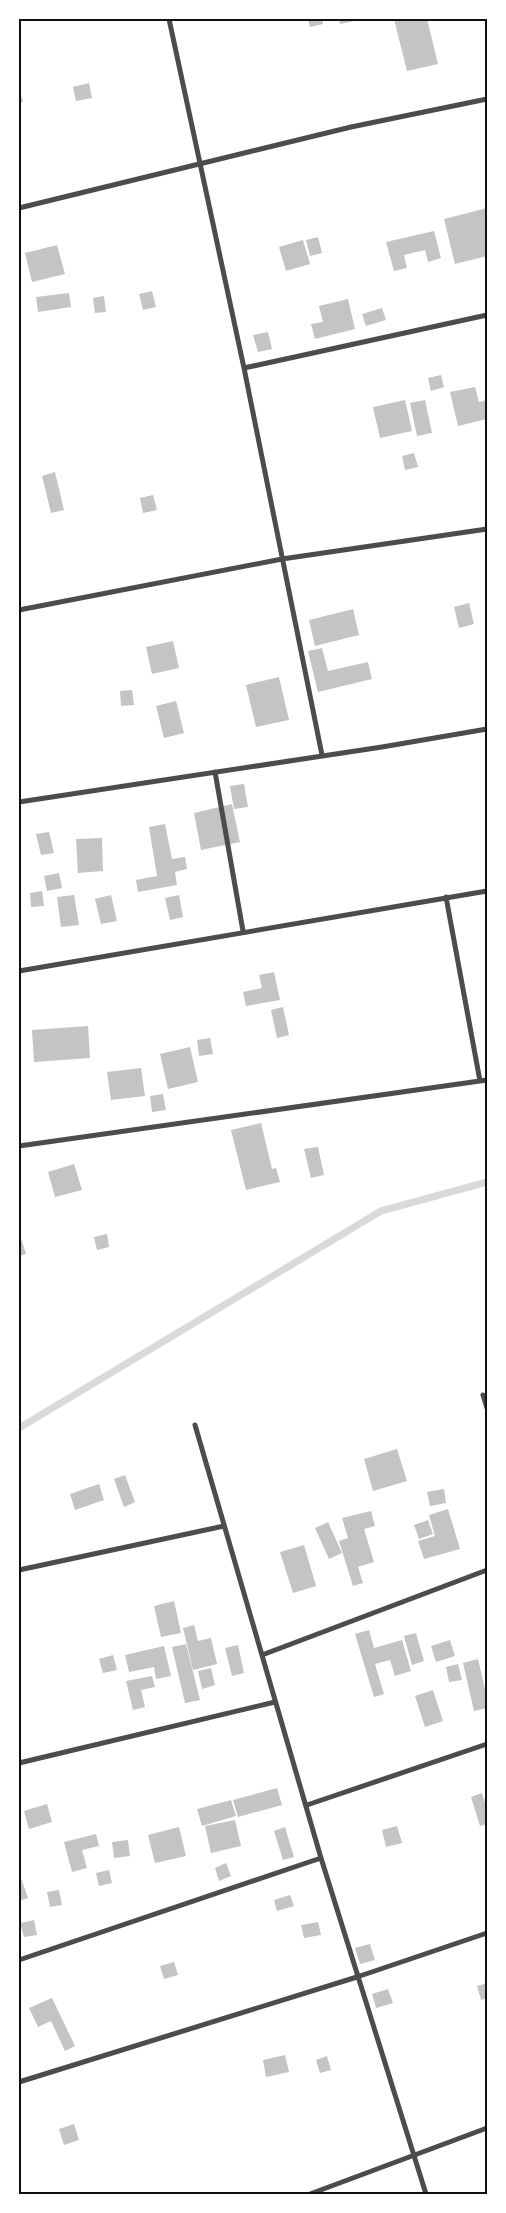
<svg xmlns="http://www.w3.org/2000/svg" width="506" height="2213" font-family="Signika,sans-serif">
<rect width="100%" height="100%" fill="#fff"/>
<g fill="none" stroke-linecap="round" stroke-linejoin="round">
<path stroke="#d9d9d9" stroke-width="7" d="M19,1428l362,-217 106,-29"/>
</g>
<path fill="#c4c4c4" d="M308,19h14l1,5 -13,3z
M339,19h20v1l-19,4z
M394,19h33l11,45 -31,7z
M89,83l3,15 -16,3 -3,-14z
M19,89l4,13 -4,1z
M487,208v48l-32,8 -11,-45z
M434,231l7,27 -13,4 -3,-12 -21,5 3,13 -13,3 -8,-29z
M318,237l4,16 -12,3 -4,-16z
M303,240l7,24 -24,7 -7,-24z
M57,245l8,29 -33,8 -7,-29z
M152,291l4,16 -13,3 -4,-16z
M69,293l2,14 -33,5 -2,-15z
M104,296l2,16 -11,1 -2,-15z
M348,299l7,30 -40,10 -4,-15 12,-2 -4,-16z
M382,308l4,12 -20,6 -4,-12z
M268,332l4,17 -14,3 -5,-17z
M441,375l3,12 -13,4 -3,-13z
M475,387l4,15 8,-2v19l-29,7 -8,-34z
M405,400l7,31 -32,7 -7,-31z
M425,400l7,33 -15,3 -7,-33z
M414,453l4,14 -13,3 -3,-14z
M55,472l9,38 -13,3 -9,-37z
M153,495l4,15 -14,3 -3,-15z
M469,603l5,21 -15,4 -5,-21z
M353,609l6,26 -44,11 -6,-26z
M173,641l6,27 -27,6 -6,-27z
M322,648l6,23 40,-9 4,17 -54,13 -10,-41z
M279,677l10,43 -33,7 -10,-42z
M132,690l2,15 -13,1 -1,-15z
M176,701l8,32 -20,5 -8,-32z
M244,784l4,23 -14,2 -4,-23z
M232,804l8,38 -39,8 -7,-37z
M165,824l7,35 13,-2 2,12 -12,3 2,13 -39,7 -2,-12 21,-4 -8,-49z
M49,832l5,21 -13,2 -5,-21z
M102,838l1,33 -25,2 -2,-34z
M59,873l3,15 -15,3 -3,-15z
M42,891l2,15 -13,1 -1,-14z
M74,895l5,30 -18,2 -4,-30z
M111,895l6,26 -16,3 -6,-25z
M179,895l4,22 -13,3 -5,-22z
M274,972l6,28 -34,6 -3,-14 19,-4 -3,-13z
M283,1007l6,28 -12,3 -6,-28z
M88,1026l2,32 -56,4 -2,-32z
M210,1038l3,16 -14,2 -2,-16z
M190,1047l8,35 -30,7 -8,-35z
M141,1068l4,28 -34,4 -4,-28z
M163,1094l3,16 -14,2 -2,-16z
M261,1123l11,46 4,-1 4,14 -34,8 -15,-60z
M318,1147l6,28 -13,3 -7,-29z
M74,1164l8,26 -27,7 -7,-25z
M19,1232l7,22 -7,2z
M107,1234l2,13 -12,3 -3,-13z
M397,1449l10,32 -34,10 -9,-32z
M125,1475l10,27 -11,5 -10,-28z
M99,1484l5,16 -29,10 -5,-16z
M444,1489l2,14 -16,3 -3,-14z
M448,1509l12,40 -36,10 -6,-18 17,-5 -6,-21z
M371,1511l4,15 -11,3 10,33 -16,5 5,16 -10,3 -14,-45 9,-3 -6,-20z
M428,1520l5,14 -14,5 -5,-14z
M328,1522l14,31 -13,6 -14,-31z
M304,1545l12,41 -23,7 -13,-41z
M174,1601l7,32 -20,4 -7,-31z
M194,1625l4,16 13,-3 6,26 -24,6 -10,-42z
M369,1630l5,18 28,-8 9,31 -16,5 -5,-16 -15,4 9,30 -10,3 -19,-63z
M416,1633l8,28 -12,4 -8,-29z
M450,1640l5,16 -19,6 -5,-16z
M186,1644l14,56 -15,3 -13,-56z
M238,1645l6,28 -12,3 -7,-28z
M164,1646l7,30 -15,3 -2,-12 -25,5 -4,-17z
M113,1655l4,15 -14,3 -4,-14z
M478,1659l9,39v10l-13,3 -11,-48z
M458,1664l4,16 -13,2 -3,-15z
M211,1668l4,17 -13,4 -4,-18z
M152,1676l3,11 -14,3 4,17 -12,3 -7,-29z
M433,1690l10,31 -18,6 -10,-31z
M277,1788l5,17 -44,12 -5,-17z
M482,1793l5,16v15l-7,2 -9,-29z
M231,1800l5,16 -34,10 -5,-17z
M47,1804l5,18 -23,7 -5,-18z
M235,1820l6,26 -30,7 -6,-27z
M397,1826l5,17 -16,4 -4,-17z
M179,1827l7,29 -31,7 -7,-28z
M285,1827l9,30 -11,3 -9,-29z
M96,1834l3,12 -17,4 5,18 -15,4 -8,-30z
M128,1840l2,16 -16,2 -2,-16z
M226,1863l5,13 -12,5 -4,-13z
M109,1870l3,13 -13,3 -3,-13z
M21,1878l7,20 -9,3v-22z
M59,1890l3,15 -12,2 -3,-15z
M290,1895l4,11 -17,5 -3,-11z
M34,1920l3,15 -13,2 -4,-14z
M318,1922l3,13 -17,3 -3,-13z
M370,1944l5,16 -15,4 -5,-16z
M174,1962l4,13 -14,4 -4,-13z
M487,1983v15l-6,2 -4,-14z
M388,1989l5,14 -17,5 -4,-14z
M52,1998l23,48 -10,5 -14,-30 -13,6 -9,-19z
M285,2055l4,17 -23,5 -3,-17z
M327,2056l4,14 -11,3 -4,-13z
M74,2124l5,16 -15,5 -5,-16z"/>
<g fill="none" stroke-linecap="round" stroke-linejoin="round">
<path stroke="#4c4c4c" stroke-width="5" d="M169,19l75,349 78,387
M19,208l332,-81 136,-28
M244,368l243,-53
M19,610l263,-51 205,-30
M215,772l28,159
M19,802l363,-55 105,-18
M446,897l34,184
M19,971l468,-80
M19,1146l468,-66
M483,1395l4,13
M195,1425l126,433 105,336
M19,1570l205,-44
M262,1655l225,-85
M19,1763l256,-61
M307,1805l180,-61
M19,1960l302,-102
M19,2082l338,-105 130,-44
M310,2194l177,-66"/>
</g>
<rect width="506" height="2213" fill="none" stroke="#ffffff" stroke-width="40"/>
<rect x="20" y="20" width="466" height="2173" fill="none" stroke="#111" stroke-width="2"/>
</svg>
